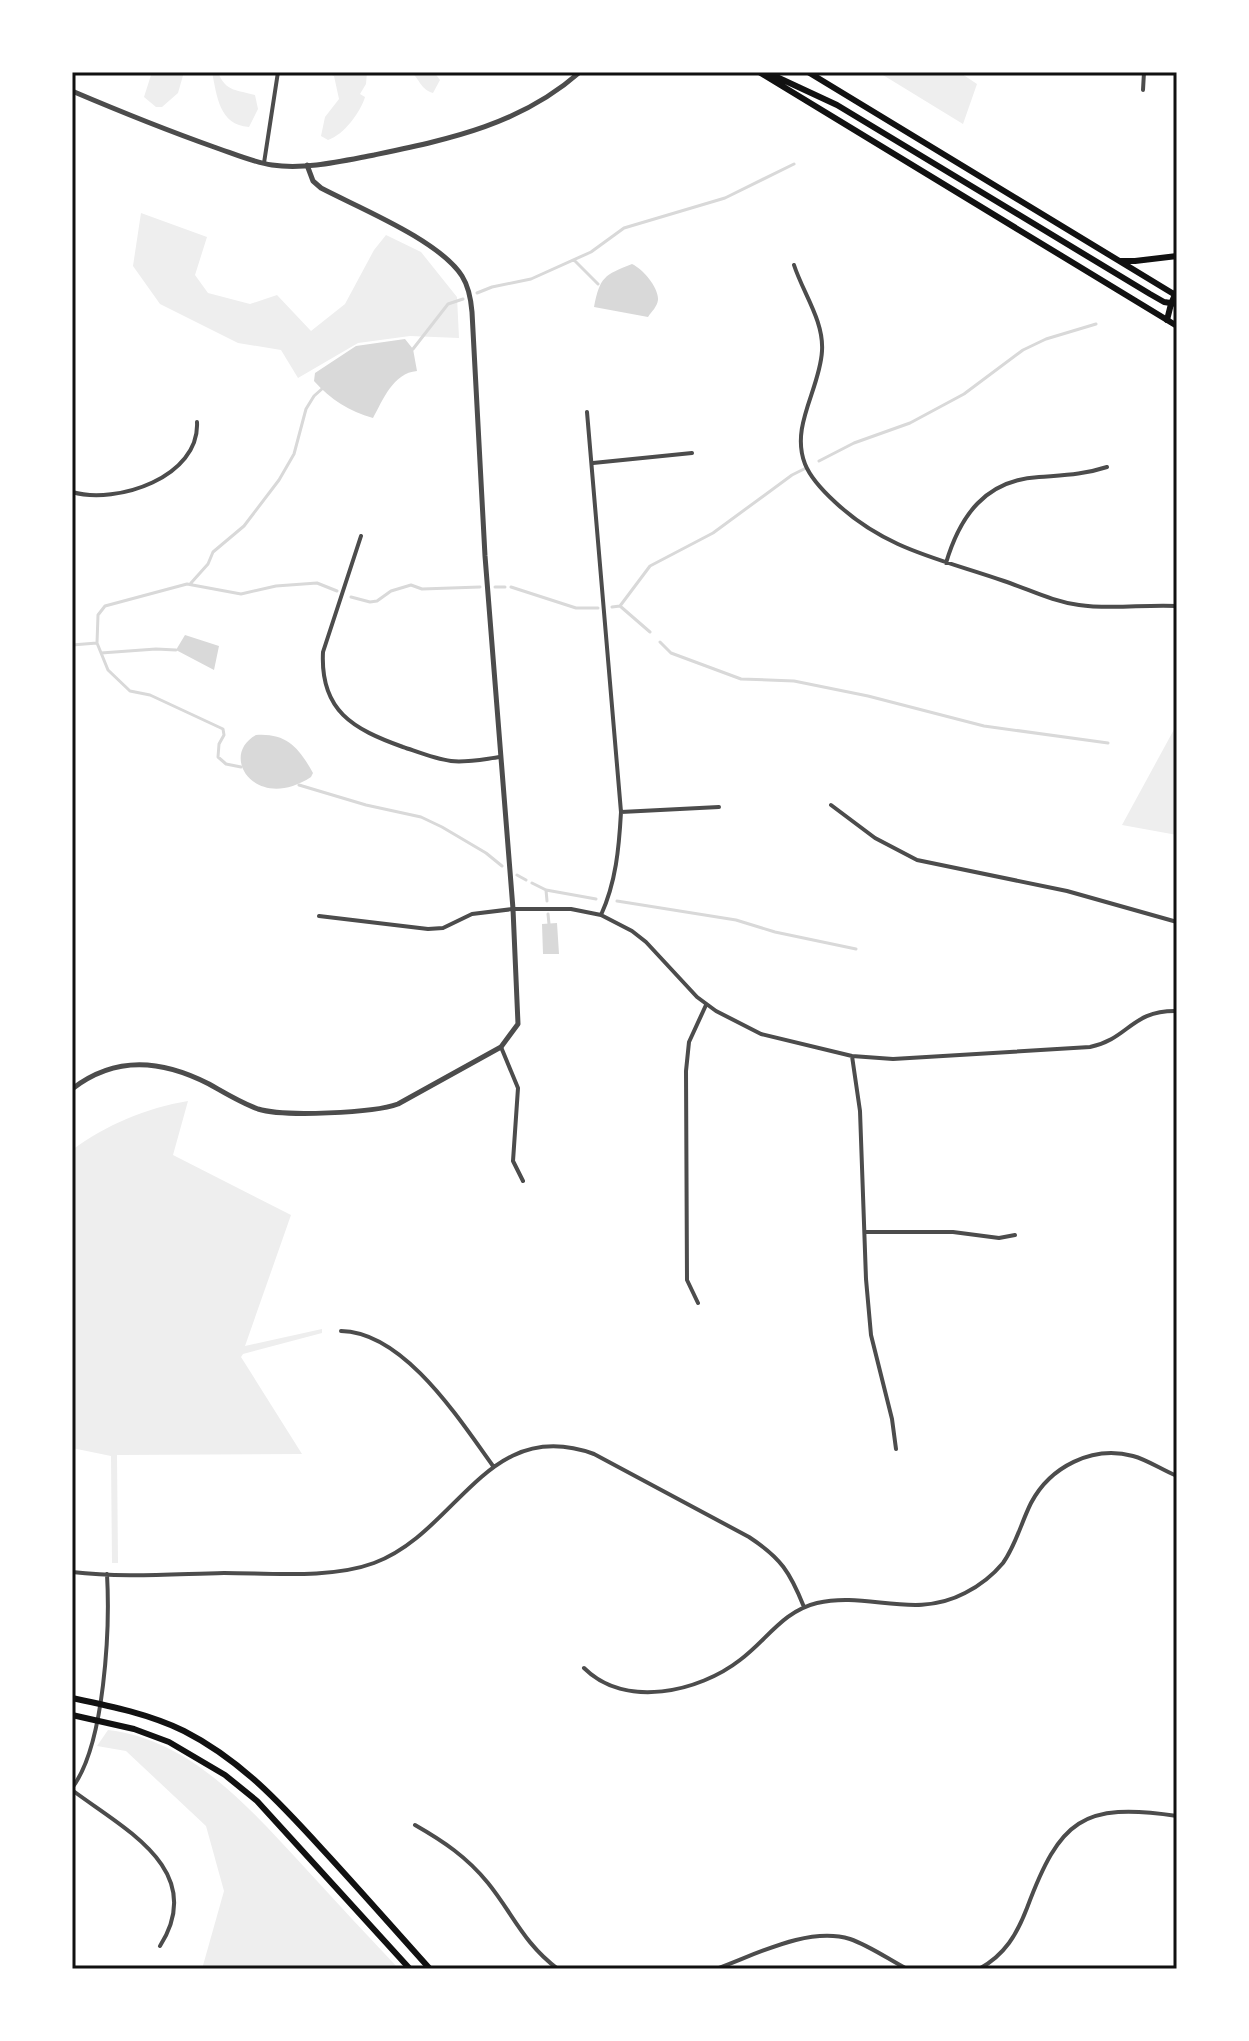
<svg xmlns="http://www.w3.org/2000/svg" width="1249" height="2041" font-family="'PT Sans',sans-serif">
<rect width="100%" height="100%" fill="#fff"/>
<path fill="#eee" d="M152,72h32l-6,21 -16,14h-6l-12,-10z
M212,72h6c7,20 20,18 37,23l3,14 -9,18c-30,-2 -32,-31 -37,-55z
M324,72h43l-1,12 -6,10 5,3c-4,14 -21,38 -37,43l-7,-4 4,-19 14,-18 -5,-23z
M411,72h23l6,8 -7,13c-13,-4 -13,-14 -22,-21z
M878,72h81l18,12 -14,40z
M141,213l66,24 -12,38 13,18 42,11 27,-9 34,36 34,-27 29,-54 12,-15 35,17 36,45 2,41 -49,-2 -52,7 -60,35 -17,-28 -43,-7 -78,-39 -27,-38z
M1177,724v111l-55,-10z
M188,1101l-15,54 118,60 -46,131 77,-17v4l-79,21 -2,3 61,97 -185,1 1,108h-6l-1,-107 -39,-8v-298c34,-25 74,-42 116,-49z
M108,1730c85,10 144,81 198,139 31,34 62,67 93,100h-197l22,-78 -18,-65 -80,-75 -29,-5z"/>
<path fill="#d9d9d9" d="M632,264c11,5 27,24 26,36 -1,7 -6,11 -10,17l-54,-10c6,-30 10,-32 38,-43z
M405,339l8,10 4,22c-24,2 -34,29 -44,47 -24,-7 -42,-18 -59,-37l1,-8 41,-27z
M185,635l34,11 -5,24 -38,-20z
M256,735c31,-2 43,13 57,38l-2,4c-55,36 -93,-21 -55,-42z
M557,923l2,31h-16l-1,-30z"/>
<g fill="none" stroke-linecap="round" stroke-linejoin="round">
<path stroke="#d9d9d9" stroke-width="3" d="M574,260l24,24
M477,293l15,-6 39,-8 60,-27 33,-24 101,-30 69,-34
M413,349l35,-45 15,-5
M819,461l35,-18 56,-20 54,-29 59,-44 23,-11 50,-15
M191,583l17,-19 5,-12 31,-26 35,-46 15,-26 12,-45 8,-13 9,-8
M495,587h10
M511,587l65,21h22
M351,597l19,5 7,-1 14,-10 20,-6 11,4 58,-2
M620,606l30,-40 63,-33 79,-58 14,-7
M620,606l30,26
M612,607l8,-1
M660,642l11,11 70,26 53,2 74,15 116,30 124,17
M97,643l11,27 22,21 20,4 73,34 1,6 -5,9 -1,13 8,7 15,3
M72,645l25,-2 1,-28 7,-9 82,-22 54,10 35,-8 41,-3 20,8
M101,653l55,-4 20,1
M299,785l67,20 55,12 21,10 44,26 16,13
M517,875l9,5
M532,883l14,7 50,9
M546,890l1,11
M617,901l119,19 39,12 81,17
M548,914l1,10"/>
<path stroke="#4c4c4c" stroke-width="4" d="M1143,90l1,-18
M264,163l14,-91
M794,265c9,28 30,56 28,86 -2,38 -32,75 -17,113 6,15 18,27 30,38 51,48 106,57 169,79 27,9 47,20 75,24 32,5 66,-1 98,1
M587,412l34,400c-2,36 -5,70 -20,103
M593,463l99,-10
M72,492c45,13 128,-15 125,-70
M361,536l-38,116c-3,59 30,77 80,95 15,5 32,12 48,14 16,2 33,-2 49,-4
M946,563c14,-47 39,-83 93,-86 26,-2 43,-2 68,-10
M831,805l44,33 42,22 150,31 110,31
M621,812l98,-5
M319,916l109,13 15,-1 29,-14 41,-5h58l30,6 31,16 14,11 51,55 19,14 45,23 91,22 41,3 197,-12c39,-8 41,-37 87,-36
M501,1047l17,41 -5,73 10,20
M852,1056l8,55 6,168 5,56 21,84 4,30
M866,1232h87l46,6 16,-3
M698,1303l-11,-23 -1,-209 3,-29 17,-37
M341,1331c63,1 118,88 152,135
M72,1572c50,6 101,2 152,1 46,0 107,6 150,-10 84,-31 113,-148 220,-109l155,83c32,21 41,35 55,70
M584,1668c41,41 115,24 156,-8 26,-19 43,-49 77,-57 51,-12 97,17 148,-10 14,-7 28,-18 38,-30 13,-18 18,-40 28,-60 19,-36 61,-58 102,-47 15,4 29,14 44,20
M72,1788c33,-43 38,-160 35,-214
M72,1790c52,39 136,80 88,156
M415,1825c28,16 52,32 73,58 25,31 36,61 70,86
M716,1969c39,-14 92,-43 134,-30 20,7 38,20 57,30
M979,1969c26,-14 38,-35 48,-61 33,-88 55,-106 150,-92"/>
<path stroke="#4c4c4c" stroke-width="5" d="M72,91c47,20 94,39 142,56 18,6 38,15 58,18 33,5 70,-4 102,-10 76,-16 146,-30 206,-83
M72,1089c44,-34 90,-29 137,-5 16,9 32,19 49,25 25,8 116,4 140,-5l103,-57 17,-23 -5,-115 -28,-353 -13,-244c-1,-12 -3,-25 -10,-36 -23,-36 -103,-68 -141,-88l-8,-7 -6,-16"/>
<path stroke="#111" stroke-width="6" d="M72,1698c38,8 77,16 112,33 57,29 97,73 139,119 36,39 71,79 107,119
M72,1715l62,14 35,13 56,33 32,26 153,168"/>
<path stroke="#111" stroke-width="6" d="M1167,320l4,-16 6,-14"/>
<path stroke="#111" stroke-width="6" d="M759,72l418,254
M766,72l71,33 313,189 14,8 13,2
M808,72l369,224
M1121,261h14l42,-5"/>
</g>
<rect width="1249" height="2041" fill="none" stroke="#ffffff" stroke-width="148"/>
<rect x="74" y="74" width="1101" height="1893" fill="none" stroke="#111" stroke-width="3"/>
</svg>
